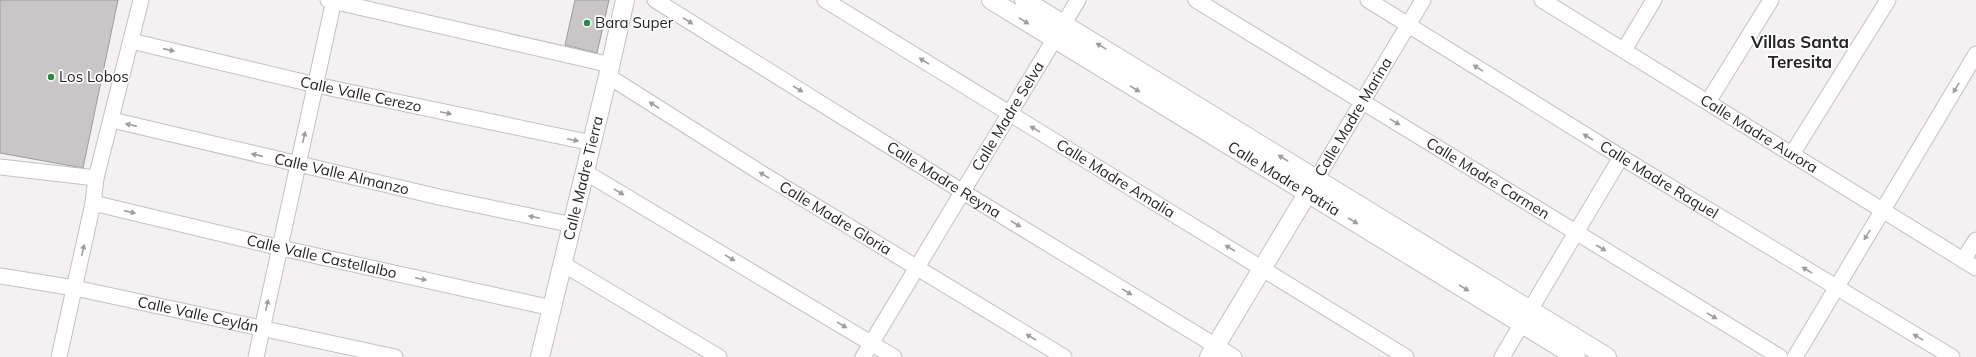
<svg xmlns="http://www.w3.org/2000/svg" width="1976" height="357" font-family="Mulish,sans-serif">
<rect width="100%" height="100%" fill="#f5f0f1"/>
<path fill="#cac5c7" stroke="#9f9a9c" d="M0,0h118l-35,168 -83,-15z
M575,0h34l-12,53 -32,-8z"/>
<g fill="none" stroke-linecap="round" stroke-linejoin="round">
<g stroke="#c5c0c2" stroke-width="17">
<g id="minor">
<path d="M328,0l283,65"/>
<path id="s1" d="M655,0l308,192 271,165"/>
<path id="s2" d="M825,0l581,357"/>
<path id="s3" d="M1196,0l584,357"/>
<path id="s4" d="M1368,0l253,157 331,200"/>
<path id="s5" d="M1542,0l434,268"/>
<path id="s6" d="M131,41l185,44 276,58"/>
<path d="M1624,50l30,-50"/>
<path id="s7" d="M608,76l153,97 303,184"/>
<path d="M1708,102l63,-102"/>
<path id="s8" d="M112,120l327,77 134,28"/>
<path d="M1792,154l96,-154"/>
<path d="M0,167l96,11"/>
<path d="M585,172l309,185"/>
<path id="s9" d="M1317,178l106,-178"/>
<path id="s10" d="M93,203l188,45 271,60"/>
<path d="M1963,260l13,-20"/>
<path d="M563,264l156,93"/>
<path id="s11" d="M0,276l75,12 320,69"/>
<path d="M59,357l34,-154 3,-25 45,-178"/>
<path d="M256,357l78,-357"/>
<path id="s12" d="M863,357l215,-357"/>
<path d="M1502,357l119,-200"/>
<path d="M1795,357l181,-303"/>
</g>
</g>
<g stroke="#c5c0c2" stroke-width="20">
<g id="tertiary">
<path id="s13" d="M991,0l585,357"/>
<path d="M1024,0l583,357"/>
<path id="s14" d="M540,357l68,-281 17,-76"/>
<path d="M1209,357l104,-173"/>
</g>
</g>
<use href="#minor" stroke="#fff" stroke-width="15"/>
<use href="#tertiary" stroke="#fff" stroke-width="18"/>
</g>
<defs><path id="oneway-solid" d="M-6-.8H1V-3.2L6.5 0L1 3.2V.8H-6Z"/></defs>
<g fill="#9e9d9d">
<use href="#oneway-solid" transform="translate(688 21) rotate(32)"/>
<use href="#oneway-solid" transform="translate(1024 21) rotate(32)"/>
<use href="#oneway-solid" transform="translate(1101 46) rotate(-149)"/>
<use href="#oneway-solid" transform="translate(169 50) rotate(13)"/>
<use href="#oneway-solid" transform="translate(924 61) rotate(-148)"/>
<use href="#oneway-solid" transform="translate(1478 68) rotate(-148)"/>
<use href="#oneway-solid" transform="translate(1956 88) rotate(121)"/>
<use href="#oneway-solid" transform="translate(798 89) rotate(32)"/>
<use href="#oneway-solid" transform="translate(1135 89) rotate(31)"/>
<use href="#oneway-solid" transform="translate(654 105) rotate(-147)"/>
<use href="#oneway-solid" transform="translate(446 113) rotate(12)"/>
<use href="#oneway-solid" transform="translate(1395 122) rotate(31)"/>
<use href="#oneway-solid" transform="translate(131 125) rotate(-167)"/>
<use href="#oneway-solid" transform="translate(1035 129) rotate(-149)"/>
<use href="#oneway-solid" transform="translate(304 137) rotate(-77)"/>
<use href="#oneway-solid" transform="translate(1588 137) rotate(-148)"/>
<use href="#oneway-solid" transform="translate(573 140) rotate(12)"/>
<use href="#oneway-solid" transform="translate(257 155) rotate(-167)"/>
<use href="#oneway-solid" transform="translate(1283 158) rotate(-149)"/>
<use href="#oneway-solid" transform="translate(764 175) rotate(-149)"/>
<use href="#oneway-solid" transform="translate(619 192) rotate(31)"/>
<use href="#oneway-solid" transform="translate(130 212) rotate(13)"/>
<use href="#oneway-solid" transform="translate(534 217) rotate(-168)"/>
<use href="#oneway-solid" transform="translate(1353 221) rotate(31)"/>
<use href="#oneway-solid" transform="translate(1016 224) rotate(31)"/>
<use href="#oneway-solid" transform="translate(1867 235) rotate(122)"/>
<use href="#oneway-solid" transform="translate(1230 248) rotate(-149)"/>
<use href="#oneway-solid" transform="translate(1601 248) rotate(31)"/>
<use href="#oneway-solid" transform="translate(83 250) rotate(-78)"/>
<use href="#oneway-solid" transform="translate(730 258) rotate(31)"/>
<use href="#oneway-solid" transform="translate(1807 270) rotate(-149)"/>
<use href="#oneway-solid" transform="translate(421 279) rotate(12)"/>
<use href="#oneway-solid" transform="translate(1464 288) rotate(32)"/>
<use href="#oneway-solid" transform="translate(1127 292) rotate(31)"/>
<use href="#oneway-solid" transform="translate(267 305) rotate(-77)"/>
<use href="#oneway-solid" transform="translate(1712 316) rotate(31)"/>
<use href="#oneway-solid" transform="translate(842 325) rotate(31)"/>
<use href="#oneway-solid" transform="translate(1031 337) rotate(-149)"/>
<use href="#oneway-solid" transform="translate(1918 337) rotate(-149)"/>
</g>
<g fill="#288c40" stroke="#fff" stroke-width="1.5">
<circle cx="587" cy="23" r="4"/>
<circle cx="51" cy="77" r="4"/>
</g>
<g text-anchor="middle" stroke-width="3.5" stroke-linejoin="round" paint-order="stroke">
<g font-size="15" fill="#272526" stroke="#fff" text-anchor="start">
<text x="595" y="28">Bara Super</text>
<text x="59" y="82">Los Lobos</text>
</g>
<g font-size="15" fill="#272526" stroke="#fff">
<text dy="5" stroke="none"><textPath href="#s6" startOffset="236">Calle Valle Cerezo</textPath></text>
<text dy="5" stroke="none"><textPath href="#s12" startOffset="281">Calle Madre Selva</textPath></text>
<text dy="5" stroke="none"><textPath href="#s9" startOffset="71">Calle Madre Marina</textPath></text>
<text dy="5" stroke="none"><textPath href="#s5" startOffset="255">Calle Madre Aurora</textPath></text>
<text dy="5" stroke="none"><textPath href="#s8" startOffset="236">Calle Valle Almanzo</textPath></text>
<text dy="5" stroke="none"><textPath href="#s2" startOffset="341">Calle Madre Amalia</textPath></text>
<text dy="5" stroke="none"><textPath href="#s14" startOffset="184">Calle Madre Tierra</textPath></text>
<text dy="5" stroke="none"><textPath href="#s13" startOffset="343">Calle Madre Patria</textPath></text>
<text dy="5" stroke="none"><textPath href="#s3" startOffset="342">Calle Madre Carmen</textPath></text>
<text dy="5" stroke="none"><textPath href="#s1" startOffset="340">Calle Madre Reyna</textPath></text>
<text dy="5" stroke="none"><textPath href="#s4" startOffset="342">Calle Madre Raquel</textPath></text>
<text dy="5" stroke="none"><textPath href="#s7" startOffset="268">Calle Madre Gloria</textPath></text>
<text dy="5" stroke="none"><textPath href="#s10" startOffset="235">Calle Valle Castellalbo</textPath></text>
<text dy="5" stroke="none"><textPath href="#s11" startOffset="202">Calle Valle Ceylán</textPath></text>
</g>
<g font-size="17" font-weight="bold" fill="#272526" stroke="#fff">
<text x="1800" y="48">Villas Santa<tspan x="1800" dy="20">Teresita</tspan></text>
</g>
</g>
</svg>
